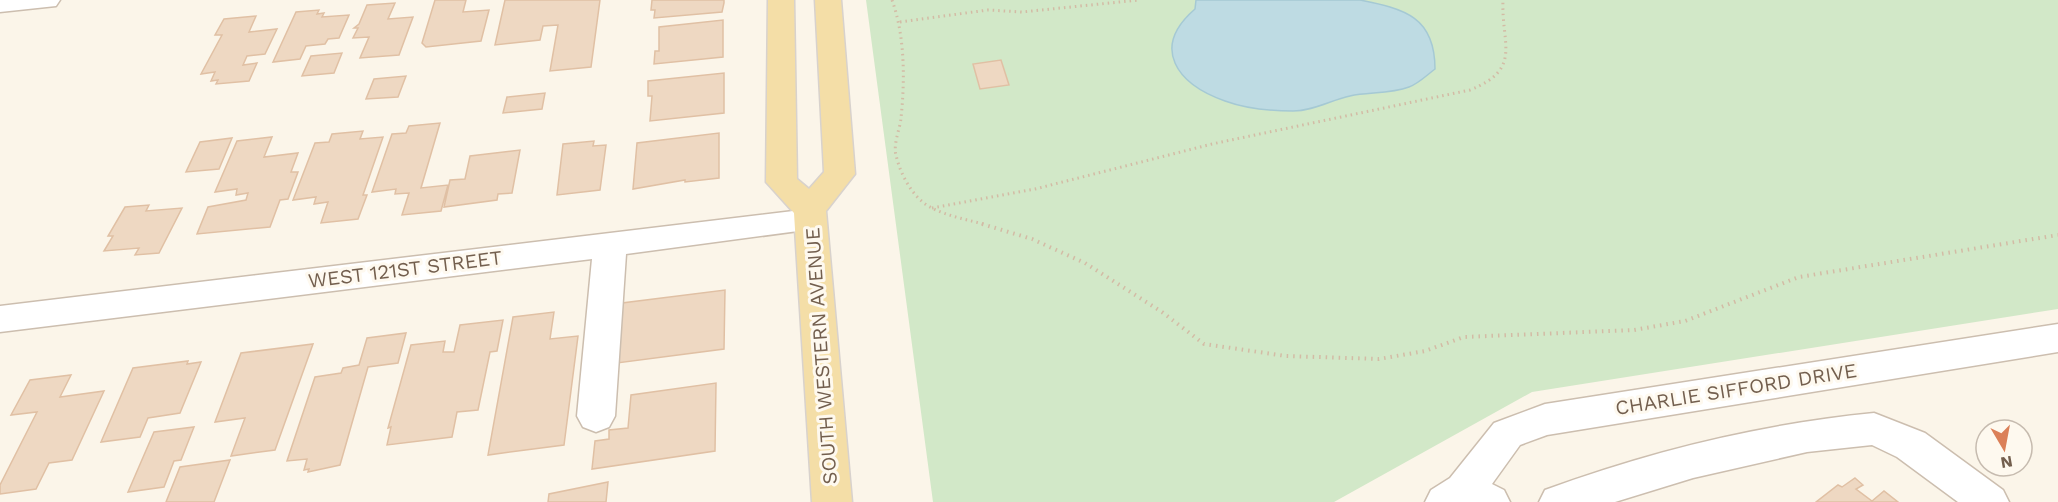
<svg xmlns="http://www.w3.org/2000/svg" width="2058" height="502" font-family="'Work Sans',sans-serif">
<rect width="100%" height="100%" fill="#fbf5e9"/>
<path fill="#d2e8c8" d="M866,0h1192v309l-526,83 -198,110h-401z"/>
<path fill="#bedbe3" stroke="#a5c9d4" stroke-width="1.5" d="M1196,0h164c45,9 75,17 75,69 -8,6 -17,15 -26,18 -19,7 -40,5 -59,9 -19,4 -37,15 -57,15 -23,0 -46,-2 -68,-10 -48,-17 -75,-53 -30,-92z"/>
<path fill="#eed8c2" stroke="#e0c0a4" stroke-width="1.5" d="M435,0h31l-3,12 26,-2 -8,31 -55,6 -4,-4z
M505,0h95l-9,67 -41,4 8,-46 -15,1 -3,14 -45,5z
M652,0h72v3l-2,9 -68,6 1,-8h-4z
M395,3l-7,16 25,-2 -14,38 -39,3 9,-21 -16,1 5,-10h-4l5,-4 8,-19z
M319,10l-2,4 7,-1 -2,4 27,-2 -10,23 -11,1 -3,5 -19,2 -6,13 -27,3 23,-50z
M256,16l-7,16 28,-3 -12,25 -18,2 -4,9 14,-2 -8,18 -33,3 2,-4 -7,1 4,-9 -14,2 21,-39h-7l9,-16z
M723,20v37l-69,7 1,-13h4v-24z
M342,53l-8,20 -32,3 9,-20z
M1001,60l8,25 -29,4 -7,-25z
M724,73v40l-74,8 2,-25h-4v-15z
M406,76l-8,21 -32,2 8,-20z
M545,93l-3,16 -39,4 4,-16z
M440,123l-19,65 27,-3 -7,26 -39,4 7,-22 -14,1 1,-5 -24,3 20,-58 14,-1 3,-7z
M363,131l-3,8 23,-2 -20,58h4l-9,24 -37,4 7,-21 -14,2 2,-7 -23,3 22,-57 14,-1 3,-8z
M719,133v45l-34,4v-2l-52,9 4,-46z
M272,137l-8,20 34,-4 -7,19h7l-10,27 -8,1 -10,27 -73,7 11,-27 38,-7 2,-7 -12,2 1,-6 -22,3 22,-51z
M232,138l-13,31 -33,3 14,-30z
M594,141l-1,5 13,-1 -6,45 -43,5 6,-51z
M520,150l-8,43 -14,1 -1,6 -53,7 6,-27 15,-1 5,-23z
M149,205l-3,6 36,-3 -23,45 -24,2 4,-7 -35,3 9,-15h-5l17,-29z
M725,290l-1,59 -107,14 5,-60z
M554,312l-4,27 28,-3 -14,109 -76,10 25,-138z
M503,320l-6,31 -7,1 -12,58 -21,2 -5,25 -65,8 4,-18 -3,1 23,-83 34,-4 -2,11h11l6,-27z
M406,333l-8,30 -30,4 -28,98 -32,7 1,-3 -5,1 3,-11 -20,2 28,-84 26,-4 2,-5 16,-3 8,-27z
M313,344l-38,106 -44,6 14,-38 -30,4 26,-69z
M188,361l-1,3 14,-2 -21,51 -32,5 -8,19 -39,5 32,-74z
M71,375l-11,22 44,-6 -32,69 -23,3 -13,26 -36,5v-9l37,-73 -26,3 19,-35z
M716,383l-1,68 -123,18 3,-28 14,-2v-9l19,-2 3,-33z
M194,427l-13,33 -7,1 -10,26 -36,5 26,-60z
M230,460l-16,42h-48l14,-35z
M1855,478l8,7 -7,4 16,12 12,-10 14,11h-82l22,-17 4,2z
M608,482l-2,20h-58l1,-8z"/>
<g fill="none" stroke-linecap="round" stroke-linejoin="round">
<g stroke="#ccbeaf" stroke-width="3">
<path id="minor" d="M0,0h60l-4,6 -56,6z
M810,209l11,3 5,8 -5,8 -195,26 -11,162 -6,11 -13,5 -13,-5 -6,-11 15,-157 -592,73v-26z
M2058,324v28l-511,83 -27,10 -28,39 12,6 6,12h-85l6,-12 19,-12 44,-55 51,-19z
M1874,413l51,20 78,57 6,12h-51l-61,-45 -25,-12 -65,7 -114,26 -78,24h-76l6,-12c106,-39 217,-66 329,-77z"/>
</g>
<g stroke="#d8d2cd" stroke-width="3">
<path id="major" d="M768,0h26l3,179 12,10 15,-17 -9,-172h26l14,174 -29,37 26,291h-40l-18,-289 -28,-31z"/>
</g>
<path stroke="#d3bba5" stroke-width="3" stroke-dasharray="1.5 4" stroke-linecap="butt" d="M892,0c13,36 13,80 9,118 -1,11 -8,26 -5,37 4,19 17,43 34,52 16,9 39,13 57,18
M900,22l88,-12 34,2 117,-12
M932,208l103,-19 177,-45 258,-54c53,-21 31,-46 33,-90"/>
<path stroke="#d3bba5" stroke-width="4" stroke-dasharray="1.5 5" stroke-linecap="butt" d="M982,224l50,15 53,24 77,49 42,32 82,12 93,3 46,-8 39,-14 170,-7 51,-9 114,-44 259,-42"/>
<use href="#minor" fill="#fff" fill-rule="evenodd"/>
<use href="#major" fill="#f4dea7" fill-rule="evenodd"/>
</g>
<g text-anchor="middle" stroke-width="6" stroke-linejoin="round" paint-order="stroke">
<g font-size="20" fill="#735f4e" stroke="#fef9ef">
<text transform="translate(405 269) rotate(-7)" y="7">WEST 121ST STREET</text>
<text transform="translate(821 356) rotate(-94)" y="7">SOUTH WESTERN AVENUE</text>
<text transform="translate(1736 389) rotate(-9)" y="7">CHARLIE SIFFORD DRIVE</text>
</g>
</g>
<g transform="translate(2004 448) rotate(170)"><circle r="28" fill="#fef9ef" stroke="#c6bbaf" stroke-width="1.5"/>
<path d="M0-4.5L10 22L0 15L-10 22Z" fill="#db8058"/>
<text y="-9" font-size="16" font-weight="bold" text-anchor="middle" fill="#735f4e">N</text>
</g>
</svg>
